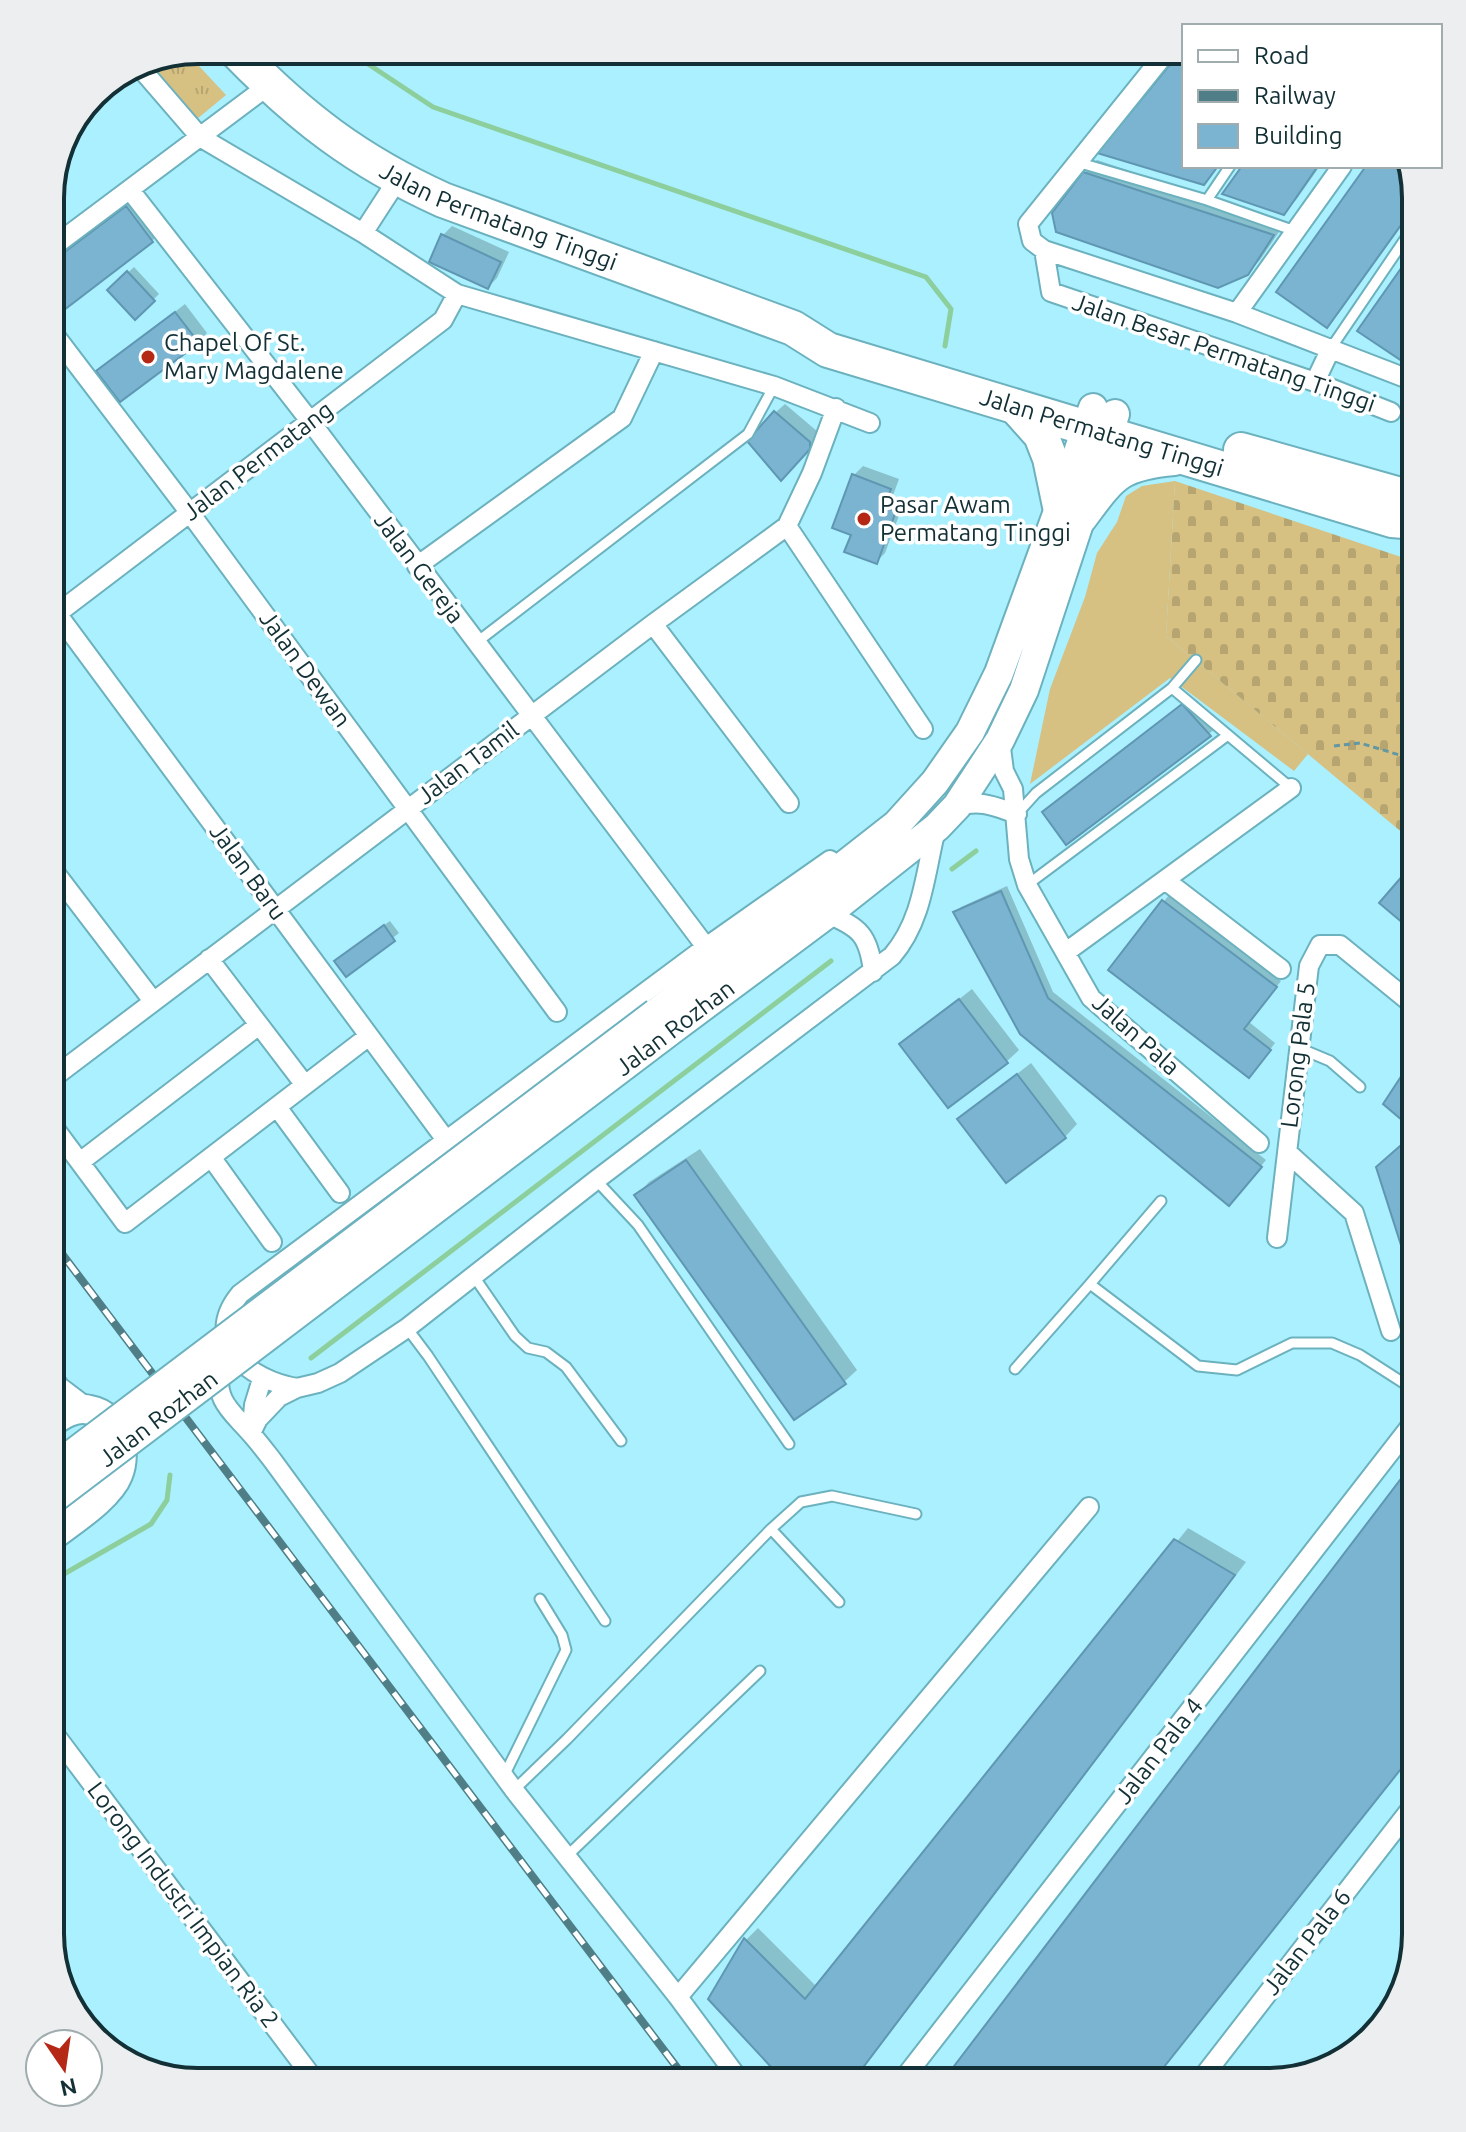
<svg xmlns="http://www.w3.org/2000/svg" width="1466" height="2132" font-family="Ubuntu,sans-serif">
<defs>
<pattern id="cemetery-stones" width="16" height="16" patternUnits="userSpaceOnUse" patternTransform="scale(2)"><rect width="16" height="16" fill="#d6c082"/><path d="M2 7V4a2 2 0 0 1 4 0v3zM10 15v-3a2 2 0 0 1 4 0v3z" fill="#b7a571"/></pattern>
<pattern id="park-tufts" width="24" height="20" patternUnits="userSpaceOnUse" patternTransform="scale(2)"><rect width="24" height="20" fill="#d6c082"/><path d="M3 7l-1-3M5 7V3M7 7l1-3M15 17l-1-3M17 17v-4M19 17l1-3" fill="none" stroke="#b7a571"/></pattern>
</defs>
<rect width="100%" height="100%" fill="#aaf0fe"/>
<path fill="#d6c082" d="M1175,481l-9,155 142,118 -14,17 -124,-93 -140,106 20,-95 35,-92 12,-44 20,-31 9,-26 16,-10z"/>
<path fill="url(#cemetery-stones)" d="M1175,481l241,81v282l-250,-208z"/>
<path fill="url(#park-tufts)" d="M186,52l40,43 -29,24 -52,-59z"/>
<path fill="#0003" d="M1184,51v115h35l-16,17 -103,-31z
M1097,160l188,63 -25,37 -13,14 -162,-101z
M1245,166h75l-24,34 -13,13z
M1369,166h39l8,40 -77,107 -13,13z
M139,195l25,33 -12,13 -101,76 -1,-55z
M452,226l57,26 -12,26 -9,9 -45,-52z
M134,267l25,27 -24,24 -26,-27z
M185,304l22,29 -9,9 -99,29z
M785,404l33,28v6l-28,31 -14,-57z
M863,466l36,13 -7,19 12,4 -19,51 -9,9 -22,-29v-58z
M1189,700l26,29 -148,113 -17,-35z
M1007,886l46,106 213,168 -32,38 -278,-285 5,-6z
M1169,895l112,86 -32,41 26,21 -21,27 -144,-100z
M390,921l9,12 -53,41 -4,-19z
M972,989l47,61 -13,12 -104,-18z
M1031,1063l46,61 -12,13 -105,-18z
M1413,1065l3,2v63l-8,-60z
M700,1149l157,221 -13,12 -207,-187 12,-13z
M1188,1528l58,34 -393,520h-65l-42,-142 12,-12 59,59z
M1416,1750l-264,332h-207z"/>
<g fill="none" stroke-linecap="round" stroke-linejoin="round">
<path stroke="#8ccf9c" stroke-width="5" d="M352,50l10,10 71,47 493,170 25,32 -6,37
M952,869l24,-18
M311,1358l520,-397
M50,1582l101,-58 16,-24 3,-25"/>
</g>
<path fill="#7bb4d0" stroke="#5f97b3" stroke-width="2" d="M1182,50l2,116h34l-14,19 -107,-32z
M1242,166h76l-34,49 -62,-21z
M1366,166h42l8,38 -89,124 -51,-36z
M1083,172l191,63 -26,40 -30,13 -162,-56 -4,-19z
M126,206l27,36 -102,78 -1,-57z
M441,234l60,28 -13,27 -59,-27z
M1416,247v106l-8,12 -51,-34z
M127,271l28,30 -20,19 -28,-30z
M175,312l24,31 -79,59 -24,-31z
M774,411l36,31v7l-29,32 -34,-40z
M852,474l39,15 -7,18 12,4 -19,53 -33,-12 7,-17 -19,-7z
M1182,704l29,32 -145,109 -24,-33z
M1411,866l5,4v64l-37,-31z
M1001,891l47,107 214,169 -33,39 -209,-172 -67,-122z
M1162,900l115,87 -33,42 27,21 -22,28 -141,-108z
M384,925l11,16 -49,36 -12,-16z
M959,999l49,64 -60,45 -49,-64z
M1406,1069l10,7v216l-40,-125 40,-35 -33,-28z
M1017,1074l49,64 -60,45 -49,-64z
M686,1160l160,224 -52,36 -160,-225z
M1416,1459v291l-264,332h-210z
M1174,1539l61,36 -383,507h-67l-77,-83 36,-61 61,61z"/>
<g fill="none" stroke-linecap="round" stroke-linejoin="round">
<g stroke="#6cb1be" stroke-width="13">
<path id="lane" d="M1077,162l130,38 88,31
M1207,200l23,-34
M1331,348l85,-125
M477,642l271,-208 26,-48
M1172,688l119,100
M1017,814l19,-21 136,-105 24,-28
M1027,885l201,-150
M1299,1048l31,13 30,26
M596,1180l42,45 151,219
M473,1275l42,61 13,12 18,4 20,15 55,74
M1090,1284l71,-83
M407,1328l21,28 177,265
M1015,1369l75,-85 108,82 39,4 55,-27h40l28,12 56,36
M771,1529l68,73
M504,1776l62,-126 -4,-15 -22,-36
M514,1790l53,-51 204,-210 30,-27 31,-6 84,18
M567,1856l193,-185"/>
</g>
<g stroke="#6cb1be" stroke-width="22">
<path id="street" d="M1168,50l-140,174 4,17 12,9 193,63 179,69
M137,64l63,73 163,96 94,61 317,92 96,37
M130,190l180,231 396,526
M363,233l35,-54
M50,249l219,-164
M1044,250l7,42 264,90 76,30
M1237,313l105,-147
M50,329l140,184 367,499
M1315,382l16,-34
M787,526l136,203
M417,566l205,-148 32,-67
M50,604l396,536
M50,619l393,-299 14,-26
M653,624l136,179
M1000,740l4,31 9,18 6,70 8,26 64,113 168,145
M957,806c26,-6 36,0 60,8
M50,866l103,135
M1165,880l116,89
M827,914c33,13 42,22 46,58
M1066,952l225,-164
M209,959l96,126
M50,1080l603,-456 134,-98 25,-53 24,-65
M277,1107l63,86
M50,1122l75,101 244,-187
M1287,1152l67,61 37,118
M211,1157l61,85
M80,1162l179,-137
M1277,1238l32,-272 11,-21h20l76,62
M220,1366c-6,37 12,45 33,70 7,8 13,16 20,25l241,329 164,207 63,85
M50,1374l10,13 29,22
M297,1388c-46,-7 -97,-46 -57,-94l466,-347 124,-87
M252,1426l2,-21 8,-26
M251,1433l7,-14 21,-22 18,-9 21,-5 22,-10 67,-45 189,-148 296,-224c31,-36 33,-83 44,-127
M50,1728l266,354
M678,1997l411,-490
M901,2082l515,-663
M1199,2082l217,-280"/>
</g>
<g stroke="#6cb1be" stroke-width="30">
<path id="secondary" d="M1395,513l21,-36"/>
</g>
<g stroke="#6cb1be" stroke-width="32">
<path id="primary" d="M656,1013l241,-189 38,-42 35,-50 29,-59 61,-167 33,-98
M666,1034l161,-120 110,-87 20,-21 43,-66 24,-50 91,-276
M50,1538c20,-16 59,-40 68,-63 10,-24 0,-60 -28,-65 -15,-4 -28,5 -40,13"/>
</g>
<g stroke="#6cb1be" stroke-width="38">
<g id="highway">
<path id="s1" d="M235,50c65,67 122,111 208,150l350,128 35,22 564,170 24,2"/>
<path d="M1016,407l25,28 9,23 10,48"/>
<path d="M1241,450l163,46 12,11"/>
<path d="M1080,517c32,-43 38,-54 94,-59"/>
</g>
</g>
<path stroke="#6497a1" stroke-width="3" stroke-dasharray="6 4" stroke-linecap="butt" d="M1334,746l26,-3 56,17"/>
<use href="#lane" stroke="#fff" stroke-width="9"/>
<use href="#street" stroke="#fff" stroke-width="18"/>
<use href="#secondary" stroke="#fff" stroke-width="26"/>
<use href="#primary" stroke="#fff" stroke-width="28"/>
<use href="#highway" stroke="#fff" stroke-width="34"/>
<g stroke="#4f7e86" stroke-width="8">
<path id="rail" d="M50,1238l638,844"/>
</g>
<use href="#rail" stroke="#fff" stroke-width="5" stroke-dasharray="15" stroke-linecap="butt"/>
<g stroke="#6cb1be" stroke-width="32" stroke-linecap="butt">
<g id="primary-bridge">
<path d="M50,1471l606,-458"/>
<path id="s2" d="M50,1501l616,-467"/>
</g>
</g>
<use href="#primary-bridge" stroke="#fff" stroke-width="28"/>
</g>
<g fill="#b52815" stroke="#fff" stroke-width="3">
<circle cx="148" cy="357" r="8"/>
<circle cx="864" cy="519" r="8"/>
</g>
<g text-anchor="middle" stroke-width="7" stroke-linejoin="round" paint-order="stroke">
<g font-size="24" fill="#123035" stroke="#fff">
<text dy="8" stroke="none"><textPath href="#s1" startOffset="316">Jalan Permatang Tinggi</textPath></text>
<text transform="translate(1224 353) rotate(19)" y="8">Jalan Besar Permatang Tinggi</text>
<text dy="8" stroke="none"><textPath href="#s1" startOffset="958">Jalan Permatang Tinggi</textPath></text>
<text transform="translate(258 461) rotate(-37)" y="8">Jalan Permatang</text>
<text transform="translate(419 568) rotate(53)" y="8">Jalan Gereja</text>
<text transform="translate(305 669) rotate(54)" y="8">Jalan Dewan</text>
<text transform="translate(468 763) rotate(-37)" y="8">Jalan Tamil</text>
<text transform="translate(248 872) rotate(54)" y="8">Jalan Baru</text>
<text transform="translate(675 1028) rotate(-37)" y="8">Jalan Rozhan</text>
<text transform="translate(1136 1035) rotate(42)" y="8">Jalan Pala</text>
<text transform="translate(1298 1055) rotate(-83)" y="8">Lorong Pala 5</text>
<text dy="8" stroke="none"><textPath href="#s2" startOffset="136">Jalan Rozhan</textPath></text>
<text transform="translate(1159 1751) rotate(-52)" y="8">Jalan Pala 4</text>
<text transform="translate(183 1905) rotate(53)" y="8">Lorong Industri Impian Ria 2</text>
<text transform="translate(1307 1942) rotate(-52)" y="8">Jalan Pala 6</text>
</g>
<g font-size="24" fill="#123035" stroke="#fff" text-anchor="start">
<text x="164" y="351">Chapel Of St.<tspan x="164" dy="28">Mary Magdalene</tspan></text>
<text x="880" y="513">Pasar Awam<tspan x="880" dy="28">Permatang Tinggi</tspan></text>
</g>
</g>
<path d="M0 0H1466V2132H0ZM198 64H1268A134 134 0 0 1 1402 198V1934A134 134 0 0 1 1268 2068H198A134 134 0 0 1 64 1934V198A134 134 0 0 1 198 64Z" fill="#eceeef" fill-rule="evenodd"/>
<path fill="none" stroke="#123035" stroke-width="4" d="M198 64H1268A134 134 0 0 1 1402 198V1934A134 134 0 0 1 1268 2068H198A134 134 0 0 1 64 1934V198A134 134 0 0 1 198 64Z"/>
<rect x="1182" y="24" width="260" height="144" fill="#ffffff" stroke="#a0acae" stroke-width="2"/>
<rect x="1198" y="50" width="40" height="12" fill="#ffffff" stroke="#a0acae" stroke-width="2"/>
<text x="1254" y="64" font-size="24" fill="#123035">Road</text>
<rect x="1198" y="90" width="40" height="12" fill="#4f7e86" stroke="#a0acae" stroke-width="2"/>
<text x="1254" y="104" font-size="24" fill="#123035">Railway</text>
<rect x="1198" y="124" width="40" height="24" fill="#7bb4d0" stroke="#a0acae" stroke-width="2"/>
<text x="1254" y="144" font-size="24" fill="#123035">Building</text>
<g transform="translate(64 2068) rotate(167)"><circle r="38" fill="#ffffff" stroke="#a0acae" stroke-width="2"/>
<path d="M0-6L14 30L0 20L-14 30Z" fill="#b52815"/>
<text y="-12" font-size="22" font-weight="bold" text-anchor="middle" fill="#123035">N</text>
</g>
</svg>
